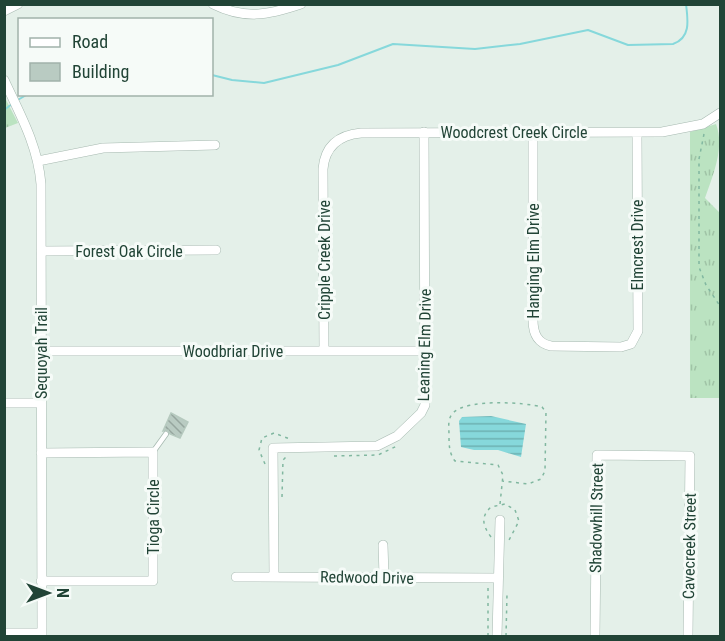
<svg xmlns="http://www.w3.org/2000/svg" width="725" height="641" font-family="'Roboto Condensed',sans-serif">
<defs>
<pattern id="grass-tufts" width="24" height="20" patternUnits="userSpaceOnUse" patternTransform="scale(1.5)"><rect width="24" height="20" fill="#bbe3c1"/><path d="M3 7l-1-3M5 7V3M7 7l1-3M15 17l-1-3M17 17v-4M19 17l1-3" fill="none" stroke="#a0c4a6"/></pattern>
<pattern id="water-rules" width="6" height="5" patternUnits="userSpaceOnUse" patternTransform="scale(1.5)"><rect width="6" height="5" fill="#86d8db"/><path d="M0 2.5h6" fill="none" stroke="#6db1b2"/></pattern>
<pattern id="building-back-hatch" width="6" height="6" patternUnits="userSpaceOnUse" patternTransform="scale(1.5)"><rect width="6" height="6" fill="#b9cbc2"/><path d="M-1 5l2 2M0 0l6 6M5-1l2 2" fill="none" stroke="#96a69e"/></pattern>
</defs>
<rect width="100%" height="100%" fill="#e4f0e9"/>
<path fill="url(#grass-tufts)" d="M4,96l14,27 -13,5h-1z
M716,124c9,23 -3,51 -11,74l15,15v185h-30v-266z"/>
<path fill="url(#water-rules)" d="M491,416l35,8 -5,33 -23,-7h-24l-13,-3 -2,-26 3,-4z"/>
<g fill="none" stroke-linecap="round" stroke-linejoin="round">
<path stroke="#86d8db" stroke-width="2" d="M212,75l20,5 32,3 74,-18 55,-21 82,5 45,-5 68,-14 40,15 45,-1c18,-6 15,-24 13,-40
M16,101l12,-7
M4,110l8,-6"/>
</g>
<path fill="url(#building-back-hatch)" stroke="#b6cabf" stroke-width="1.5" d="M171,413l17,9 -8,16 -10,-4 -2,-4 -5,1z"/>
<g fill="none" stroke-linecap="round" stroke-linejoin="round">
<g stroke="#a6b9b0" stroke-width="6">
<path id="lane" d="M153,452l13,-18"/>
</g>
<g stroke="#a6b9b0" stroke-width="10">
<path id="street" d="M213,4c32,16 55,11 88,0
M4,11l14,-7
M4,80c16,34 34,66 37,104l1,452
M533,132v188c0,13 4,23 18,26l70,1 10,-3 7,-13 -1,-198
M38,161l65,-13 112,-3
M41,251l175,-1
M41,351h385
M324,351l-1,-182c2,-23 16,-34 38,-36l301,-1 41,-8 17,-11
M4,403h37
M41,453l112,-1v129h-112
M383,545l1,31
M274,576l-1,-128 104,-2 20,-10 24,-23 4,-8 -1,-273
M236,577l262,1
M4,633h38
M497,636l3,-116
M595,636l2,-181 93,1 -2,180"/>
</g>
<path stroke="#81b7a0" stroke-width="1.5" stroke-dasharray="3 4.5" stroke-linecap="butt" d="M704,134l-5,25v108l7,18 14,21
M334,456l44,-1 21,-10
M265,464l-6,-14 3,-12 12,-5 16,6
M282,497l1,-37 4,-4
M500,504l3,-29 -5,-10 -43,-4c-6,-8 -6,-16 -6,-26 0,-8 -2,-17 5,-23 15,-13 69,-10 88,-5l4,5 -1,59 -4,8 -13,5 -26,-3
M491,537c-8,-11 -11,-20 0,-30l14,-3 10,6 4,11 -11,21
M488,636v-50
M506,636l1,-42"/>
<use href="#lane" stroke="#fff" stroke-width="4.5"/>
<use href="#street" stroke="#fff" stroke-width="9"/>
</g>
<g text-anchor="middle" stroke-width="6" stroke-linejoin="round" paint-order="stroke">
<g font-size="16" fill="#214436" stroke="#f6fbf8">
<text x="514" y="138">Woodcrest Creek Circle</text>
<text transform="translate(637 245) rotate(-90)" y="6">Elmcrest Drive</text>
<text x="129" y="257">Forest Oak Circle</text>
<text transform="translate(324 260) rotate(-90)" y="6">Cripple Creek Drive</text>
<text transform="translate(533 261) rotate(-90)" y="6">Hanging Elm Drive</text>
<text transform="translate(424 345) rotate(-89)" y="6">Leaning Elm Drive</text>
<text x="233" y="357">Woodbriar Drive</text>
<text transform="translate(41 353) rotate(-90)" y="6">Sequoyah Trail</text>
<text transform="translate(153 517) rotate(-90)" y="6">Tioga Circle</text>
<text transform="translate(596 518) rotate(-89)" y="6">Shadowhill Street</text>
<text transform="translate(689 546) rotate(-89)" y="6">Cavecreek Street</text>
<text transform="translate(367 577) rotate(1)" y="6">Redwood Drive</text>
</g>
</g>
<rect width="725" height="641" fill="none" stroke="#214436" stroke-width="12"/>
<rect x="18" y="18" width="195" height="78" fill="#f6fbf8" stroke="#a1b2aa" stroke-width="1.5"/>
<rect x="30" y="38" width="30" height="9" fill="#ffffff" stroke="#a1b2aa" stroke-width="1.5"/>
<text x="72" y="48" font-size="18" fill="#214436">Road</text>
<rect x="30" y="63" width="30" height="18" fill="#b9cbc2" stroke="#a1b2aa" stroke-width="1.5"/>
<text x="72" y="78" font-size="18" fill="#214436">Building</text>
<g transform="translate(48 593) rotate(90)" stroke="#f6fbf8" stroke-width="4.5" paint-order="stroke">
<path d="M0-4.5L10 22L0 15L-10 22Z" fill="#214436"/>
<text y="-9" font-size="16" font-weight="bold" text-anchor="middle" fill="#214436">N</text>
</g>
</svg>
